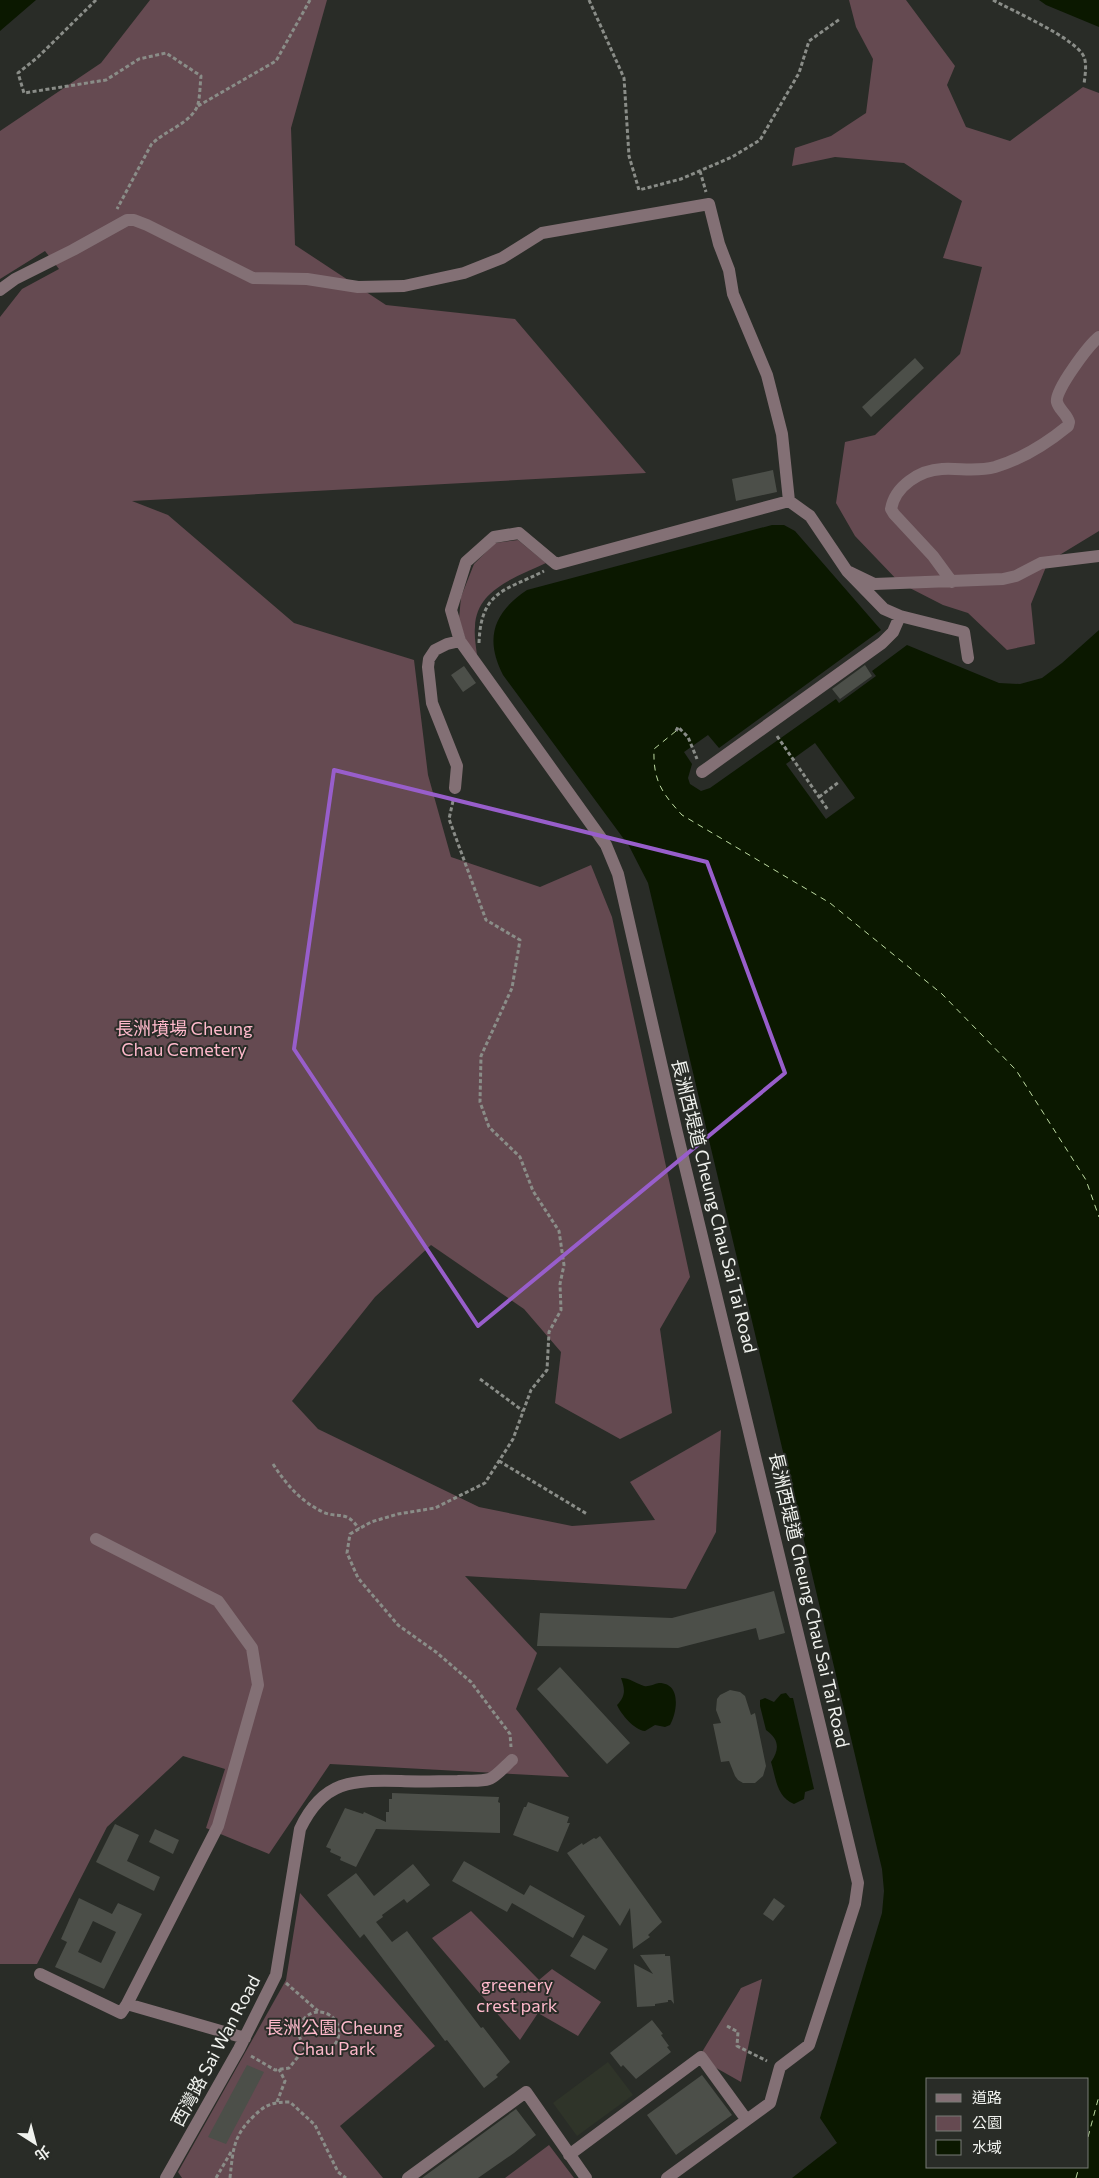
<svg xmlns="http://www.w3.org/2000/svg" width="1099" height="2178" font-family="Commissioner,'Noto Sans TC',sans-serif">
<rect width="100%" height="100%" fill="#292c27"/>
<path fill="#2f3429" d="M608,2062l25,33 -56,41 -24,-33z"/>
<path fill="#654a51" d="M150,0h177l-36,128 4,117 91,60 129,14 131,154 -514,28 36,14 126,108 120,37 14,115 23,82 89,30 51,-22 21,52 78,360 -30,52 12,84 -52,26 -65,-36 6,-51 -37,-43 -93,-64 -56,52 -83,104 26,28 161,78 93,19 83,-6 -25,-38 91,-52 -5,102 -30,57 -221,-13 72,77 -21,56 53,68 -239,-13 -61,90 -63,-26 19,-59 -42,-13 -76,71 -70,137h-37v-1647l22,-28 37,-20 -14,-18 -45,28v-148l101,-68z
M849,0h57l49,66 -8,19 19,42 44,14 73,-54 16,6v438l-51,31 -17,42 4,40 -28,6 -39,-37 -25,-8 -43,-22 -45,-47 -19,-33 9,-61 30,-7 85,-81 22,-87 -39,-9 19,-57 -58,-38 -69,-6 -43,9 3,-18 36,-12 35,-23 7,-54 -17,-32z
M518,540l28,23c-29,14 -70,26 -71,64 -1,9 1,19 2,28l-11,-14 -7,-22 2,-22 13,-33 21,-21z
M300,1893l135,153 -95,80 43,52h-201l-4,-6 108,-192z
M471,1911l68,69 13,-11 49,33 -23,34 -40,-23 -18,27 -88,-102z
M762,1979l-21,103 -30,-17 -9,-13 39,-64z
M549,2145l25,33h-69z"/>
<path fill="#0b1800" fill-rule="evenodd" d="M0,0h36l-36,31z
M1039,0h60v27l-53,-22z
M772,525h12l11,6 86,99 -162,118 -11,-13 -24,17 8,12 -4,14 2,6 11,7 9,-3 126,-89 3,4 37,-27 -4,-5 35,-26 92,38 21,1 22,-6 20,-15 37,-33v1548h-307l45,-35 -17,-25 62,-205 2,-22 -2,-22 -234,-986 -19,-37 -126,-171c-19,-37 -9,-63 24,-85zM928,2079h160v88h-160z
M621,1678c9,0 14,5 23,8 5,1 10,-2 15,-3 23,0 18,30 11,42l-5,2 -10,-2 -10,6c-11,-1 -24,-17 -28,-26 9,-9 8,-16 4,-27z
M786,1693l4,5h3l21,91 -9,3 -1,7 -10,5c-17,-7 -18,-25 -23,-42 9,-13 8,-23 -5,-32l-6,-24v-6l5,-2 9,4 7,-8z"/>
<path fill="#292c27" d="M815,743l40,55 -29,21 -40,-55z"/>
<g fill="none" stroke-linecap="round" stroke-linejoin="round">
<path stroke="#bddaa1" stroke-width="1" stroke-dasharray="6 5" stroke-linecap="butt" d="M676,731l-22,18c-1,31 7,43 28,66l148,88 112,91 74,76 70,110 13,37
M1088,2137l11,-41
M1076,2178l3,-11"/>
</g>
<path fill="#4c4f49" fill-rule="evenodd" d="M915,358l9,10 -53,49 -9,-10z
M773,470l4,22 -41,9 -4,-22z
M865,665l7,11 -32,23 -8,-10z
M464,666l12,17 -13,9 -12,-17z
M774,1591l11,42 -26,7 -3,-12 -78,20 -141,-2 3,-33 132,5z
M560,1667l70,76 -23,21 -70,-75z
M730,1690l10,2 5,4 6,19 4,-2 11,53 -3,10 -8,7h-12l-5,-3 -3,-4 -6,-15 -8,1 -8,-38 8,-1 -5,-13 1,-11 3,-4z
M392,1793l107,4 -1,5 2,1v30l-124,-4 -20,38 -16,-7 1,-3 -11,-5 1,-3 -5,-2 19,-39 18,6 1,-2 22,10v-10h3v-13h3z
M528,1802l41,15 -2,6h3l-12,29 -45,-17 11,-28h2z
M115,1824l24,11 -12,26 33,16 -6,14 -58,-29z
M155,1829l24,11 -6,14 -24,-12z
M600,1836l62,86 -14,13 2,2 -17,12 -3,-41 -10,18 -53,-73 15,-10 1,2 11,-7 2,1z
M464,1861l60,34 6,-10 55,31 -12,22 -61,-35 -5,9 -55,-31z
M413,1864l17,21 -23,18 -3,-4 -22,16 1,2 -7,5 16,20 15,-11 74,97 2,-1 27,35 -14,13 2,2 -14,11 -37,-48 -2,1 -81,-107 -4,4 -33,-43 29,-22 18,23z
M79,1898l33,16 6,-11 24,11 -38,75 -49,-22 12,-25 -6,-3zM93,1921l23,11 -15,31 -23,-11z
M774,1898l11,8 -12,15 -10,-7z
M583,1935l25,14 -13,21 -25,-14z
M665,1954v2h5l4,48 -3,-4h-3v2l-13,2v2l-18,1 -3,-43 19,10 -13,-19z
M652,2020l11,14 -2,1 8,11 -2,1 4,5 -35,27 -13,-14 -2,2 -11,-14z
M247,2065l17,7 -38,72 -18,-7z
M702,2075l30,40 -56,40 -29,-40z
M516,2109l20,26 -22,18 -36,25h-56z"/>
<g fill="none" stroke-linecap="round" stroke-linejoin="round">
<path stroke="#8a8d88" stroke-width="3" stroke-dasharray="4 2.5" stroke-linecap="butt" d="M96,0l-58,57 -20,16 6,20 82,-13 33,-21 27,-6 35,23c-1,9 -1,20 -3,28 -5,19 -35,27 -47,41l-34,64
M589,0l35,78 5,78 10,34 42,-11 51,-22 28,-17 39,-67 10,-32 31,-22
M993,0c18,10 84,39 91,57 3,7 1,19 0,27
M198,106l78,-45 34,-61
M700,171l6,21
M479,643c2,-53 26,-52 65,-72
M676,731l2,-4 10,10 9,22
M777,736l51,74
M819,797l20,-15
M453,801l-4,18 37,101 34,20 -8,48 -31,68 -1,46 9,25 31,30 13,34 26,40 5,34 -4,19 1,26 -12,22 -2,38 -16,20 -18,49 -28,44 -50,25 -37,6 -27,8 -21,12 -3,19 11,25 40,47 38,27 35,30 39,52 1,13
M480,1379l43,32
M499,1461l88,53
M273,1464c13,20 27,37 50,48 15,7 23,-3 36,17
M286,1983l32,28
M299 2032a20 20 0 1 1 40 0a20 20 0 1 1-40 0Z
M727,2026l11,6 -1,14 30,15
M251,2056l24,14 14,-2 17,-21
M277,2102l8,-21 -6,-12
M216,2178l15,-26
M230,2178c3,-28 3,-43 25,-63 11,-11 19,-13 35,-13l25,23 23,47 8,6"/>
<path stroke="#837075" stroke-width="12" d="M0,290l15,-11 58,-29 54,-30h7l13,5 106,53 54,1 51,8 46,-1 60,-13 38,-15 40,-25 167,-29 10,40 10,26 4,24 34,81 15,59 7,67
M789,501l21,15 37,55 37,38 16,7 64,16 4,26
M847,571l27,13 129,-5 13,-3 25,-13 58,-7
M952,582l-19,-26 -39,-42 -3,-5c4,-23 29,-39 51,-40 19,-1 34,3 53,-2 27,-8 51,-23 73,-41l1,-4c-2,-8 -10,-12 -12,-20 -3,-11 32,-57 42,-65
M702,772l180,-129 11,-11 7,-16
M455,788l2,-22 -25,-63 -4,-36 1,-8 6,-9 12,-6 13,-3
M96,1539l122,62 34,47 6,37 -40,141 -91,178
M40,1974l81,39 6,-9 118,34
M569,2155l132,-98 45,62
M166,2178l73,-129 37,-74 24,-146c23,-49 52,-49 101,-48 19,1 38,0 57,0 9,-1 22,1 31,-2 7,-2 17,-14 23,-19
M408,2178l118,-86 60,86
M667,2178l103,-75 10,-36 29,-22 46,-141 3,-21 -181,-750 -59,-259 -12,-29 -146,-204 -9,-31 15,-48 28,-25 25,-4 37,31 233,-63"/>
</g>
<path fill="none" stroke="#985ecb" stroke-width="4" stroke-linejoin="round" d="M334,770l373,92 78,211 -307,253 -184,-277z"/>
<g text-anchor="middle" stroke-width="4" stroke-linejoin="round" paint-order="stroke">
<g font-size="18" fill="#feb9cb" stroke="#292c27">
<text x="184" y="1035">長洲墳場 Cheung<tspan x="184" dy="21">Chau Cemetery</tspan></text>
<text x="517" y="1991">greenery<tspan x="517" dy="21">crest park</tspan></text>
<text x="334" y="2034">長洲公園 Cheung<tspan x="334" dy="21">Chau Park</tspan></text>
</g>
<g font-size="18" fill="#f0f2ee" stroke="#292c27">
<text transform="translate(714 1206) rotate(76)" y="6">長洲西堤道 Cheung Chau Sai Tai Road</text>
<text transform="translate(809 1600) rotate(77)" y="6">長洲西堤道 Cheung Chau Sai Tai Road</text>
<text transform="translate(216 2051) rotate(-62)" y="6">西灣路 Sai Wan Road</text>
</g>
</g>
<rect x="926" y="2078" width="162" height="90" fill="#292c27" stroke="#797b77"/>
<rect x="936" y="2094" width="25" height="8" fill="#837075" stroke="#797b77"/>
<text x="972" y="2103" font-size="15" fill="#f0f2ee">道路</text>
<rect x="936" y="2116" width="25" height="15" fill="#654a51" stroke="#797b77"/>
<text x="972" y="2128" font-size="15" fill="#f0f2ee">公園</text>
<rect x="936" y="2140" width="25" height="15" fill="#0b1800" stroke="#797b77"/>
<text x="972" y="2153" font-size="15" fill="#f0f2ee">水域</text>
<g transform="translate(35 2143) rotate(144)" stroke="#292c27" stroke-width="4" paint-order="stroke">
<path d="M0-4L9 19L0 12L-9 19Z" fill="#f0f2ee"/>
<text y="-8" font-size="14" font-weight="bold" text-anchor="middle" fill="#f0f2ee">北</text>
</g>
</svg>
